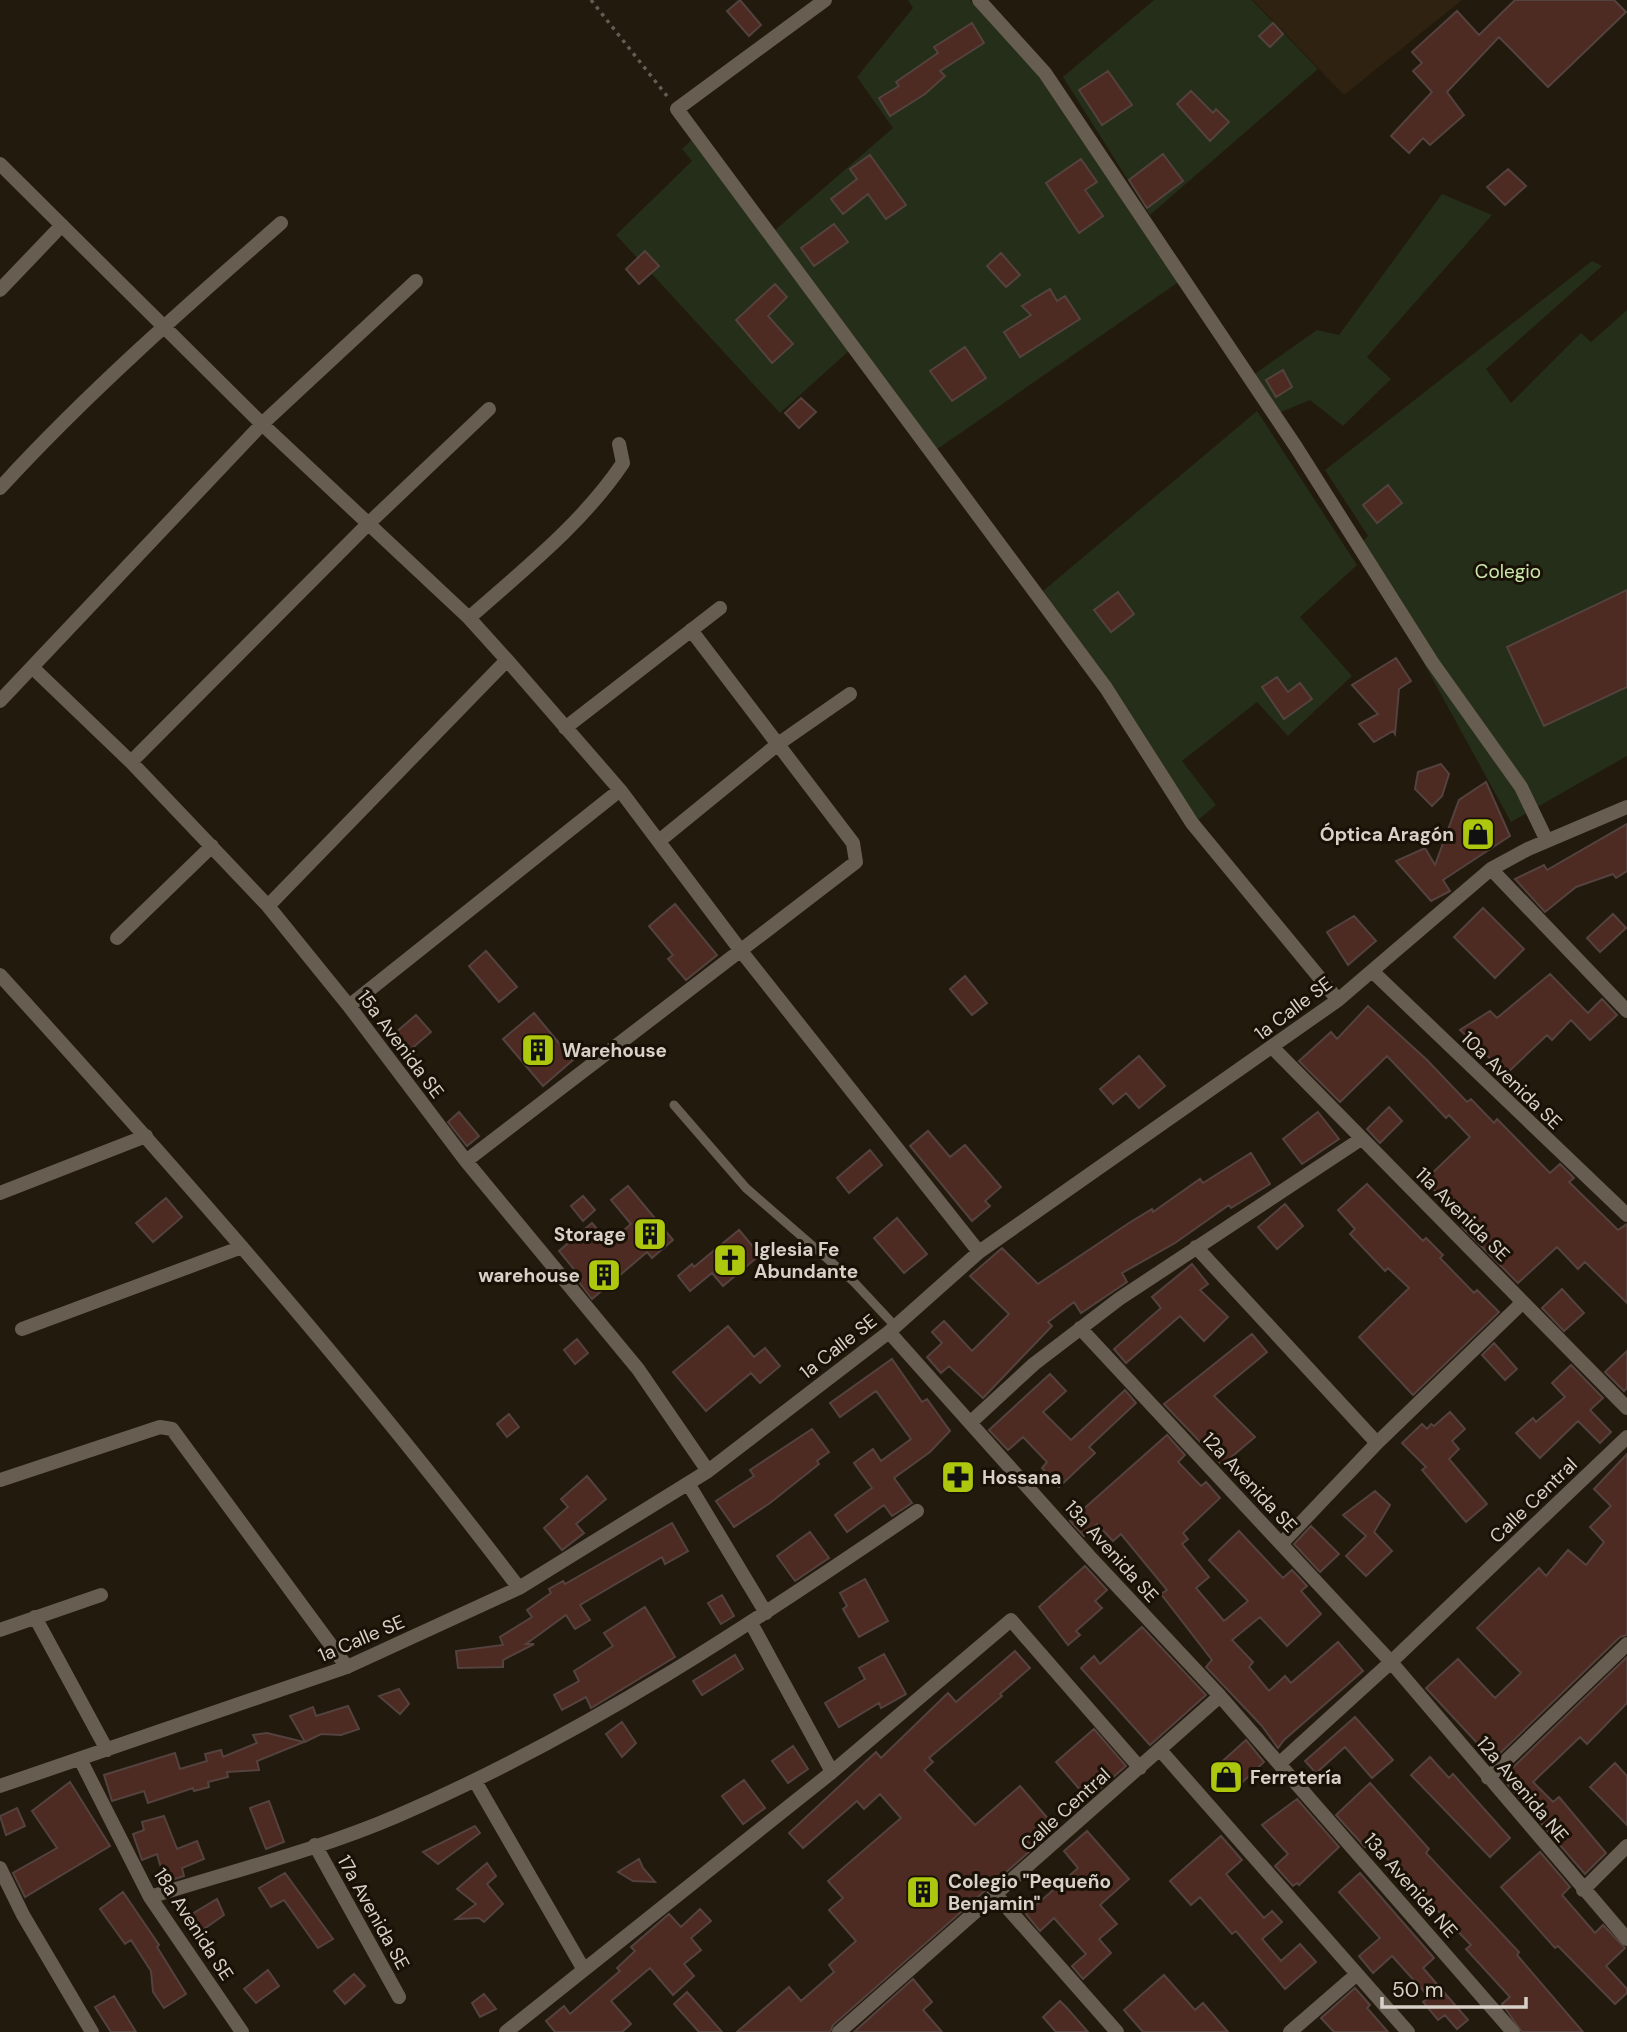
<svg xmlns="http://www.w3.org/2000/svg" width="1627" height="2032" font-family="'DM Sans',sans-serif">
<rect width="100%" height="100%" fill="#231a0e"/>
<path fill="#2f2210" d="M1253,0h209l-118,95z"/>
<path fill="#242e18" d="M908,0h62l74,75 136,206 -247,171 -160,-220 120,-104 -36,-51 56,-69z
M1154,0h98l66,69 -168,146 -87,-138z
M698,134l153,215 -71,64 -164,-178 76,-74 -10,-12z
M1442,194l50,21 -125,142 24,22 -48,47 -33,-26 -34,14 -23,-39 64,-45 22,5z
M1592,261l10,5 -116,103 25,34 70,-70 10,9 36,-32v446l-116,66 -152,-277 9,-9 -43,-66z
M1257,411l100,154 -57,52 52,59 -64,60 -31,-34 -75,59 34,44 -19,16 -83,-132 -71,-98z"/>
<path fill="#4d2a22" stroke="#54423e" stroke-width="2" d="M740,0l21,25 -12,11 -22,-25z
M1515,0h99l12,12 -78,75 -49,-50 -52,55 17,23 -34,30 -7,-7 -14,15 -18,-17 41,-44 -19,-21 9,-8 -10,-11 45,-41 22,24z
M972,23l12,20 -44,28 5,5 -20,18 -35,22 -11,-18 20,-12 -3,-4 42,-29 -4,-6z
M1273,23l10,11 -13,13 -11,-11z
M1108,71l24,34 -30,20 -23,-35z
M1191,91l22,22 3,-4 13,13 -19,19 -33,-37z
M1163,154l20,27 -36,27 -18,-28z
M870,155l36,50 -20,14 -18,-25 -25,20 -12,-15 26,-20 -7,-10z
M1081,159l16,23 -12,8 18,26 -24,17 -33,-50z
M1508,169l18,17 -21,19 -18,-18z
M834,224l14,18 -34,24 -13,-18z
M645,251l14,15 -20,18 -13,-15z
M1001,253l19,22 -14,12 -19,-21z
M775,284l12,13 -19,19 25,28 -21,19 -36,-43z
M1050,289l7,12 8,-5 15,23 -60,38 -16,-25 27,-17 -9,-9z
M965,347l21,31 -34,23 -22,-30z
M1283,370l9,17 -16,10 -10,-17z
M801,398l15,14 -17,16 -14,-15z
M1388,485l14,18 -25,20 -14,-18z
M1627,590v97l-83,39 -37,-79z
M1118,592l16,22 -23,18 -17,-22z
M1396,658l15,23 -12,8 -4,45 -2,-3 -19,11 -15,-18 19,-10 -26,-29z
M1277,677l11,15 12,-9 12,16 -28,20 -22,-32z
M1441,764l8,10 -7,22 -10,10 -17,-17 3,-17z
M1486,782l24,54 -67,44 7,11 -19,10 -35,-40 29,-13 10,17 24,-65z
M1627,824v47l-11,7 -3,-4 -37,13 -31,25 -30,-33 29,-14 3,5z
M675,904l42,51 -31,25 -18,-21 5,-4 -24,-29z
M1483,908l41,41 -29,29 -41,-41z
M1613,914l13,14 -26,24 -13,-14z
M1354,916l22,25 -28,24 -21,-33z
M486,951l31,36 -18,15 -30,-36z
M1550,974l38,39 14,-14 15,16 -27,25 -19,-20 -19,20 -5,-5 -43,41 -5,-9 -39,-37 30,-19 7,7z
M965,976l22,27 -15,12 -22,-26z
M1368,1006l59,54 40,42 4,-3 23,24 3,-4 53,54 10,-9 14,14 -5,4 49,48 9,-6v79l-42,-41 -7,7 -21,-22 -39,36 -56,-56 3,-3 -40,-44 45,-43 -21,-22 -3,3 -59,-62 -47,46 -41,-41 32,-29 6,7z
M534,1013l39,47 -30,26 -40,-47z
M416,1015l15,17 -27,23 -15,-17z
M1139,1056l26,30 -26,22 -13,-15 -13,11 -13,-15z
M1389,1107l13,14 -22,22 -13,-14z
M459,1112l20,24 -12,10 -19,-24z
M1318,1112l21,27 -37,25 -19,-25z
M928,1131l22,26 15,-12 36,42 -16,14 5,5 -18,15 -62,-75z
M870,1150l12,15 -33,28 -12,-15z
M1251,1153l19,31 -39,24 -2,-3 -54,38 -53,30 5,9 -46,31 -7,-11 -26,20 4,4 -69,72 -34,-32 -8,7 -14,-16 15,-14 -10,-11 12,-11 28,30 37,-37 -39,-38 32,-28 36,36 91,-61 23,-14 1,3 47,-33 3,4z
M1367,1184l56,57 3,-3 17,17 -3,3 34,35 3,-3 22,22 -86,83 -54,-58 50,-49 -21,-20 -3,3 -35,-37 5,-5 -17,-19z
M628,1186l45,54 -21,18 -5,-6 -55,47 -13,-17 3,-3 -23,-28 33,-28 17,20 22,-19 -20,-24z
M583,1196l12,14 -12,11 -12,-15z
M166,1198l16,19 -29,25 -17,-19z
M1285,1204l18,22 -26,23 -19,-22z
M897,1218l30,36 -23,19 -30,-35z
M739,1230l21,25 -37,31 -11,-13 -22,18 -12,-15 14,-12 2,3z
M1192,1264l16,20 -8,6 28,27 -24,24 -24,-25 -54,47 -12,-14 47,-41 -9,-11z
M1562,1289l22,24 -20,18 -22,-23z
M728,1326l26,31 11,-9 15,18 -20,17 -9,-10 -45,38 -33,-39z
M1252,1334l15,18 -53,44 41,41 -33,28 -58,-61z
M577,1339l11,14 -13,11 -11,-14z
M1494,1343l23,26 -12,11 -23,-25z
M1627,1351v37l-3,3 -19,-19z
M892,1359l30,43 5,-3 23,32 -20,21 -36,26 18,25 -20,13 -8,-11 -37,27 -12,-17 37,-27 -18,-25 19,-14 8,12 30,-22 -35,-48 -36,26 -10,-14z
M1571,1365l32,33 -13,12 21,22 -11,11 -22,-22 -38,37 -24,-25 17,-15 3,4 29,-25 -13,-14z
M1050,1374l16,17 -23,21 28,28 54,-50 11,13 -47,44 6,6 -36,34 -17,-19 5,-6 -24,-25 -15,13 -19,-20z
M1450,1412l15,17 -13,12 7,8 -10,10 38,45 -21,18 -44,-52 4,-3 -24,-24 20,-19 5,5 4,-5 3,2z
M509,1414l10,13 -12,10 -10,-13z
M812,1429l17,23 -12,9 2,3 -49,39 -36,24 -18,-26 38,-25 -4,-6z
M1167,1435l18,20 -7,7 23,24 5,-4 14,16 -37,35 5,6 -6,5 27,33 -13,11 28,33 24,-20 -39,-41 30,-29 44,47 9,-8 15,16 -6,5 20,23 -34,32 -27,-29 -28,23 21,22 -4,5 20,24 16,-15 6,7 47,-41 25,29 -79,69 -6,8 -16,-22 -56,-59 6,-7 -51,-66 6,-4 -46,-56 -8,7 -16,-17 -13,12 -14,-15z
M1627,1454v181l-7,2 -127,123 -67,-72 32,-29 37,39 26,-25 -44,-45 62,-60 7,8 22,-26 18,15 18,-23 -14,-15 21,-21 -17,-17z
M587,1476l19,23 -30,25 8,9 -22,17 -18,-22 24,-21 -7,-8z
M1375,1491l15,14 -16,27 18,19 -26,25 -20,-20 20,-20 -23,-21z
M672,1523l16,28 -23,13 -3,-7 -82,48 10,15 -15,9 -9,-14 -40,29h8l-31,16v7l-45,1 -2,-17 47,-6 -3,-8 32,-20 -5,-7 24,-17 -2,-4 14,-8 2,3z
M1311,1526l28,28 -19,18 -26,-28z
M810,1532l19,26 -34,23 -18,-25z
M1085,1566l22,24 -12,11 7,7 -26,23 4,4 -12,10 -29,-38z
M865,1579l23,42 -29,16 -16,-28 4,-3 -7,-13z
M722,1595l12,21 -13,8 -13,-21z
M645,1607l30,50 -84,51 -5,-11 -24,13 -8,-15 25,-14 -5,-10 39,-25 -9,-13z
M1142,1627l64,68 -56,50 -69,-77 13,-12 6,8z
M1015,1651l15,17 -30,26 2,2 -73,62 4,4 -9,8 51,55 45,-39 36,42 -223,197 -3,7h-93l52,-45 12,14 33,-29 -5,-7 27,-24 -27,-31 14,-12 -15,-17 73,-63 -21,-24 -16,15 -7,-8 -54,47 -14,-15 87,-81 5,6 67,-65 8,9z
M884,1654l22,40 -25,14 -2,-5 -40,24 -14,-24 40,-24 -6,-11z
M735,1655l8,14 -41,26 -9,-14z
M1627,1657v46l-40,41 -7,-7 -47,45 20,20 6,-5 47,56 -21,21 -83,-96z
M399,1689l10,15 -9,10 -21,-18z
M348,1706l11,23 -18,6 -20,-1 -16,8 -15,-26 23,-9 3,9z
M1355,1717l38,43 -21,18 -27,-31 -29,26 -11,-12z
M622,1722l14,21 -14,14 -16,-23z
M1094,1729l32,37 -38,33 -32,-37z
M267,1733l37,9 -47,19 2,9 -32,2 1,5 -20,5 1,5 -15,4 -1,-3 -45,15 -4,-12 -32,10 -8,-26 71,-22 5,16 27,-8 -2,-7 16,-4 2,7 34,-14 -4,-8z
M1246,1740l18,22 -28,26 -19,-22z
M793,1746l15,23 -20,14 -16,-22z
M1430,1757l19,21 4,-4 57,64 -20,19 -79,-82z
M1615,1763l12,13v49l-37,-38z
M744,1780l21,28 -22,16 -21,-28z
M70,1782l40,64 -85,51 -12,-24 44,-25 -25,-37z
M1370,1783l59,66 -3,4 93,99 -2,3 66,77h-61l-20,-28 8,-7 -44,-48 5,-4 -100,-103 -6,5 -29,-32z
M1297,1799l42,48 -40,38 -2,-2 -4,3 -18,-20 13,-12 -26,-29z
M269,1801l15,41 -18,7 -16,-41z
M17,1808l8,18 -19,9 -6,-19z
M164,1816l13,33 20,-8 7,18 -22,9 2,8 -19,6 -8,-28 -15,6 -9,-26 11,-4 -2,-8z
M475,1826l5,7 -42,31 -15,-12z
M1087,1831l42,48 -29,26 17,19 -18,15 12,14 -28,26 -11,-13 14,-12 -32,-36 -14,13 -14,-17 52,-46 -14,-17z
M1221,1836l21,24 -16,14 38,44 8,-7 10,11 -20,17 19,22 19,-17 16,18 -31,27 -49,-58 -4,3 -32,-37 -9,8 -21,-24z
M1540,1852l30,35 -8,8 33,38 8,-8 22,23 -19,18 21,23v4l-12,11 -57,-58 -3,2 -54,-61z
M639,1859l4,9 12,14 -22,-1 -15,-9z
M487,1863l9,13 -9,8 16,20 -19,18 -5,-4 -23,1 20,-15 -19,-15z
M285,1873l48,66 -15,9 -34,-48 -13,7 -12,-19z
M1360,1873l74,85 -11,10 45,52 -11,9 -12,-14 -7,5 -15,-18 6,-5 -37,-41 -19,17 -14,-17 21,-18 -41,-46z
M123,1892l36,53 -2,2 29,47 -22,14 -11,-16 -2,-21 -20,-31 -6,4 -25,-35z
M217,1899l7,16 -26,18 -11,-16z
M700,1909l11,12 -20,17 10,12 -17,14 10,12 -21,19 -23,-27 -39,33 20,23 -9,8h-67l-9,-11 18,-15 6,8 50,-43 -3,-3 18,-17 -4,-4 38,-33 12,13z
M268,1970l11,16 -23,17 -12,-14z
M354,1974l11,12 -20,18 -11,-13z
M1164,1975l31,35 8,-7 25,29h-85l-19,-22z
M913,1979l19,23 -9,8 19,22h-88z
M1355,1988l15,17 -3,3 21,24h-54l-13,-14z
M687,1992l35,40h-23l-25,-28z
M484,1994l12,15 -16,8 -8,-14z
M114,1996l22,36h-25l-16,-25z
M1060,2001l7,7 21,24h-32l-13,-15z"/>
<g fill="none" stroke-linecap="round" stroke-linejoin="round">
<path stroke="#655d53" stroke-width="3.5" stroke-dasharray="3.5 5" stroke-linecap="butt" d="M591,0l76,96"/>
<path stroke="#675d50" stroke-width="9" d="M674,1105l72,83 107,93 42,45"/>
<path stroke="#675d50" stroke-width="14" d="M825,0l-148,109 429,579 86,135 146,177
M979,0l66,73 251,374 136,215 89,125 26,54
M0,164l262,260 207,194 38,42 113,130 121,161 238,301
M0,290l62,-65
M0,488c87,-95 184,-180 281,-265
M469,618c54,-48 113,-94 154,-155l-4,-19
M32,667l99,95 137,144 81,100 117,155 172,208 70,102
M0,701l262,-277 154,-143
M565,728l155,-120
M131,762l237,-238 121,-115
M659,841l119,-97 72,-50
M1491,869l136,142
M268,906l239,-246
M117,938l95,-92
M1372,971l255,244
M0,975c180,198 357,399 519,613
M349,1006l271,-216
M1273,1048l354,360
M466,1161l390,-299 -3,-19 -162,-213
M0,1193l146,-57
M1196,1247l181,196
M1080,1328l311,334 236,277
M22,1329l220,-82
M889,1332l200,224 131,140 293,336
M971,1422l63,-58 85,-65 242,-160
M0,1480l160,-53 12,2 175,238
M689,1485l77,128
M1281,1544l96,-101 146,-141
M35,1617l72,133
M751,1623l81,149
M0,1630l101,-35
M1161,1751l247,281
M80,1759l70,138 92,135
M1280,1763l111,-101 236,-225
M1488,1778l139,-134
M475,1781l109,189
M0,1786l347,-119 172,-79 189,-117 181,-139 90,-80 359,-252 153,-131 37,-20 99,-42
M315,1845l84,152
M0,1868l23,47 69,117
M1583,1890l44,-44
M997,1896l120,136
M150,1897c82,-26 168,-47 247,-81 186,-80 353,-191 520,-305
M506,2032l326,-260 179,-152 129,148
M839,2032l381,-336
M1290,2032l67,-58"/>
</g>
<defs>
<g id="shop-square" transform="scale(1.75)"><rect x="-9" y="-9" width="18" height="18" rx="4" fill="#adc60e" stroke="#1a1106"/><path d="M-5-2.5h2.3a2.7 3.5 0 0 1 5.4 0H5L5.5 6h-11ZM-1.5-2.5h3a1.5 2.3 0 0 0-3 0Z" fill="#111"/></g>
<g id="building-square" transform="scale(1.75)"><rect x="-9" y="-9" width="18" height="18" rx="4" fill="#adc60e" stroke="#1a1106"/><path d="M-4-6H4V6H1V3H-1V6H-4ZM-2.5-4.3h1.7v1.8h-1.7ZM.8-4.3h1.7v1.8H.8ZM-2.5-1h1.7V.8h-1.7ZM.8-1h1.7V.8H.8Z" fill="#111"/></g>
<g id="church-square" transform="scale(1.75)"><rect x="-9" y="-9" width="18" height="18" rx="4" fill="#adc60e" stroke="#1a1106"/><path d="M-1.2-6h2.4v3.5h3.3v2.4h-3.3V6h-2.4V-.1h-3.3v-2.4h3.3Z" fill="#111"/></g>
<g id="pharmacy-square" transform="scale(1.75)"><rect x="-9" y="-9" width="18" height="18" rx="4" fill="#adc60e" stroke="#1a1106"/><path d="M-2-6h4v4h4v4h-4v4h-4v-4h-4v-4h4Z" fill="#111"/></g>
</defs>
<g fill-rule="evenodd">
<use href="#shop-square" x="1478" y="834"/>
<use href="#building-square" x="538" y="1050"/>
<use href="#building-square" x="650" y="1234"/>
<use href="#church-square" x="730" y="1260"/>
<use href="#building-square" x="604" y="1275"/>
<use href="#pharmacy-square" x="958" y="1477"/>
<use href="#shop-square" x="1226" y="1777"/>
<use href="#building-square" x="923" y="1892"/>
</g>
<g text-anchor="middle" stroke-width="6" stroke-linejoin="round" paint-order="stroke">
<g font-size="19" fill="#c9e6ab" stroke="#1a1106">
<text x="1508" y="578">Colegio</text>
</g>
<g font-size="19" font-weight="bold" fill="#d7d1c9" stroke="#1a1106" text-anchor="start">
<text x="1454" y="841" text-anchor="end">Óptica Aragón</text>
<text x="562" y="1057">Warehouse</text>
<text x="626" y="1241" text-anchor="end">Storage</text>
<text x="754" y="1256">Iglesia Fe<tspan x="754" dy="22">Abundante</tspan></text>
<text x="580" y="1282" text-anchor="end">warehouse</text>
<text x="982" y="1484">Hossana</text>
<text x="1250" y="1784">Ferretería</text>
<text x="948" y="1888">Colegio "Pequeño<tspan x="948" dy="22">Benjamin"</tspan></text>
</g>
<g font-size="19" fill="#d7d1c9" stroke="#1a1106">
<text transform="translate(1293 1008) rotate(-37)" y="7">1a Calle SE</text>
<text transform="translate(401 1044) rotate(53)" y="7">15a Avenida SE</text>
<text transform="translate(1512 1080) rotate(44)" y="7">10a Avenida SE</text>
<text transform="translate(1463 1214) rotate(45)" y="7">11a Avenida SE</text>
<text transform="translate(838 1346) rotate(-38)" y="7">1a Calle SE</text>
<text transform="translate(1250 1482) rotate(47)" y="7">12a Avenida SE</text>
<text transform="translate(1533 1500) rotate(-44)" y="7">Calle Central</text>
<text transform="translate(1112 1551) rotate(48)" y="7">13a Avenida SE</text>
<text transform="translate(361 1638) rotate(-23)" y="7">1a Calle SE</text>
<text transform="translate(1523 1789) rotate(50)" y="7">12a Avenida NE</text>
<text transform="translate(1065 1809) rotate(-42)" y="7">Calle Central</text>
<text transform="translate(1411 1885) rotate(49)" y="7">13a Avenida NE</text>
<text transform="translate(374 1912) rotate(61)" y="7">17a Avenida SE</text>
<text transform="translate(194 1924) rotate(57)" y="7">18a Avenida SE</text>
</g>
</g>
<path d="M1382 1997v10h144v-10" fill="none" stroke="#d7d1c9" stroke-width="3.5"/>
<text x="1392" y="1997" font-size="21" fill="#d7d1c9" stroke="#1a1106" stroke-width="5" paint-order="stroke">50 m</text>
</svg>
